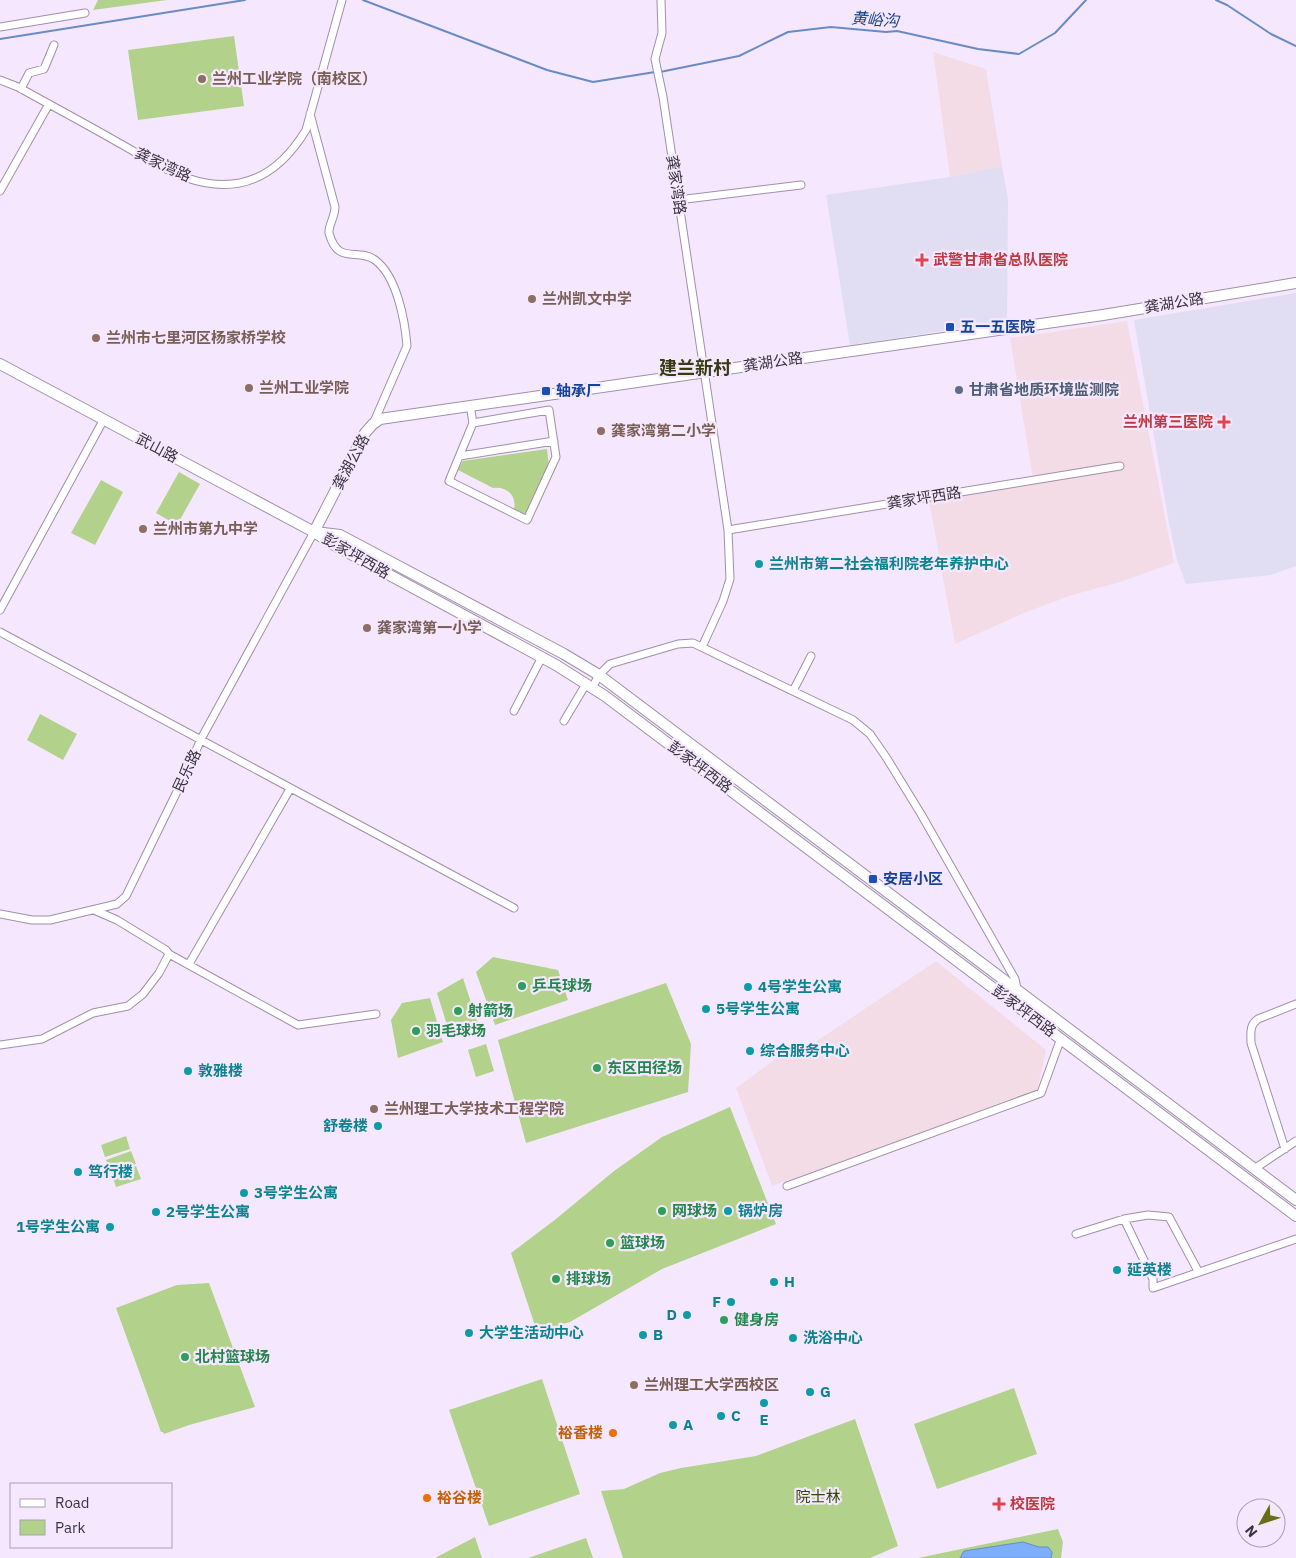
<svg xmlns="http://www.w3.org/2000/svg" width="1296" height="1558" font-family="'IBM Plex Sans','Noto Sans SC',sans-serif">
<rect width="100%" height="100%" fill="#f5e8fe"/>
<path fill="#f4dce7" d="M933,52l53,17 16,97 -52,11z
M1127,321l47,242 -57,20 -45,12 -48,18 -69,31 -27,-149 105,-16 -23,-141z
M936,961l110,89 -9,42 -265,94 -36,-98 60,-44v11z"/>
<path fill="#e1ddf2" d="M1002,166l6,33 -1,122 -157,24 -24,-150 124,-18z
M1296,293v273l-25,9 -85,9 -9,-24 -8,-37 -35,-203z"/>
<path fill="#b2d18a" d="M98,0h69l-74,10z
M234,36l10,70 -106,14 -10,-70z
M547,449l2,17 -22,49 -13,-6c3,-14 -8,-23 -21,-21l-35,-18 5,-9z
M179,472l21,12 -23,41 -21,-12z
M101,480l22,12 -28,53 -24,-12z
M40,714l37,20 -14,26 -36,-20z
M493,957l65,13 10,30 -73,25 -19,-53z
M463,978l17,52 -29,8 -14,-45z
M666,983l25,61 -3,48 -162,51 -28,-103z
M430,998l13,44 -45,16 -7,-38 11,-17z
M486,1044l8,27 -18,6 -8,-27z
M730,1107l46,117 -114,45 -92,53 -33,10 -26,-79 45,-34 58,-48 48,-34z
M126,1136l4,13 -25,8 -4,-12z
M131,1151l5,13 -25,8 -5,-12z
M136,1166l5,13 -25,8 -4,-12z
M209,1283l46,124 -66,18 -25,9 -1,-2h-2l-45,-124 61,-23z
M542,1379l38,115 -91,32 -40,-116z
M1014,1388l23,66 -100,35 -23,-65z
M855,1419l43,127 -28,12h-247l-22,-67 23,-2 36,-16 21,-5 75,-12z
M1058,1529l5,13 -2,16h-143z
M475,1537l7,21h-47z
M586,1538l7,20h-65z"/>
<path fill="#7cb0fc" stroke="#688bc3" d="M1023,1542l16,5h9l4,5 -1,6h-91l4,-7z"/>
<g fill="none" stroke-linecap="round" stroke-linejoin="round">
<path stroke="#688bc3" stroke-width="2" d="M363,0l184,70 46,12 62,-10
M1216,0l11,5 44,29 25,12
M0,39l245,-39
M660,72l79,-16 49,-24 43,-5 55,5 11,-1 81,18 41,5 36,-21 31,-33"/>
<g stroke="#9f8fa9" stroke-width="9">
<path id="minor" d="M661,0l1,33 -7,26 8,38 65,433 2,49 -7,22 -21,46
M0,27l85,-14
M0,80l18,7c34,19 68,37 101,56 22,12 44,27 68,35 53,18 91,-2 119,-48l36,-130
M21,89l8,-16 15,-4 10,-24
M310,114l25,93c0,10 -7,19 -6,26 9,33 28,14 46,27 22,16 30,61 32,86l-34,78
M0,191l49,-87
M678,200l123,-15
M470,405l3,18 -24,58 78,39 29,-63 -7,-47 -76,13
M460,456l94,-15
M728,530l392,-64
M0,610l104,-191
M0,632l514,276
M592,688l7,-13 11,-11 68,-20 15,-1 160,77 17,14 16,23 35,57 94,165 2,10
M793,691l18,-35
M514,711l28,-54
M564,721l22,-37
M94,910l23,10 49,30 3,4 129,71 78,-11
M0,914l32,6h18l67,-16 9,-8 63,-129 12,-28 113,-207
M189,964l101,-175
M0,1045l42,-6 51,-26 35,-7 15,-12 16,-21 10,-19
M1285,1149l-34,-106c0,-9 -2,-18 7,-24l38,-15
M1254,1169l42,-28
M787,1186l254,-93 20,-55
M1076,1234l48,-15
M1198,1271l-29,-54 -21,-2 -24,4 29,60v9l143,-49"/>
</g>
<g stroke="#9f8fa9" stroke-width="12">
<path id="secondary" d="M0,364l314,168 20,13 222,120 49,31 691,520
M314,532l51,-99 8,-9 7,-5 723,-104 193,-32
M315,532l25,3 224,119 35,21 697,525"/>
</g>
<use href="#minor" stroke="#fff" stroke-width="7"/>
<use href="#secondary" stroke="#fff" stroke-width="10"/>
</g>
<g fill="#8d6e63" stroke="#f5e8fe" stroke-width="2">
<circle cx="202" cy="79" r="5"/>
<circle cx="532" cy="299" r="5"/>
<circle cx="96" cy="338" r="5"/>
<circle cx="249" cy="388" r="5"/>
<circle cx="601" cy="431" r="5"/>
<circle cx="143" cy="529" r="5"/>
<circle cx="367" cy="628" r="5"/>
<circle cx="374" cy="1109" r="5"/>
<circle cx="634" cy="1385" r="5"/>
</g>
<g fill="#e0444e" stroke="#f5e8fe" stroke-width="2">
<path d="M919.5 252.5h5v5h5v5h-5v5h-5v-5h-5v-5h5z"/>
<path d="M1221.5 414.5h5v5h5v5h-5v5h-5v-5h-5v-5h5z"/>
<path d="M996.5 1496.5h5v5h5v5h-5v5h-5v-5h-5v-5h5z"/>
</g>
<g fill="#1a4fb4" stroke="#f5e8fe" stroke-width="2">
<rect x="945" y="322" width="10" height="10" rx="2.5"/>
<rect x="541" y="386" width="10" height="10" rx="2.5"/>
<rect x="868" y="874" width="10" height="10" rx="2.5"/>
</g>
<circle fill="#5c6f8a" stroke="#f5e8fe" stroke-width="2" cx="959" cy="390" r="5"/>
<g fill="#0f9aa8" stroke="#f5e8fe" stroke-width="2">
<circle cx="759" cy="564" r="5"/>
<circle cx="748" cy="987" r="5"/>
<circle cx="706" cy="1009" r="5"/>
<circle cx="750" cy="1051" r="5"/>
<circle cx="188" cy="1071" r="5"/>
<circle cx="378" cy="1126" r="5"/>
<circle cx="78" cy="1172" r="5"/>
<circle cx="244" cy="1193" r="5"/>
<circle cx="728" cy="1211" r="5"/>
<circle cx="156" cy="1212" r="5"/>
<circle cx="110" cy="1227" r="5"/>
<circle cx="1117" cy="1270" r="5"/>
<circle cx="774" cy="1282" r="5"/>
<circle cx="731" cy="1302" r="5"/>
<circle cx="687" cy="1315" r="5"/>
<circle cx="469" cy="1333" r="5"/>
<circle cx="643" cy="1335" r="5"/>
<circle cx="793" cy="1338" r="5"/>
<circle cx="810" cy="1392" r="5"/>
<circle cx="764" cy="1403" r="5"/>
<circle cx="721" cy="1416" r="5"/>
<circle cx="673" cy="1425" r="5"/>
</g>
<g fill="#2e9e5b" stroke="#f5e8fe" stroke-width="2">
<circle cx="522" cy="986" r="5"/>
<circle cx="458" cy="1011" r="5"/>
<circle cx="416" cy="1031" r="5"/>
<circle cx="597" cy="1068" r="5"/>
<circle cx="662" cy="1211" r="5"/>
<circle cx="610" cy="1243" r="5"/>
<circle cx="556" cy="1279" r="5"/>
<circle cx="724" cy="1320" r="5"/>
<circle cx="185" cy="1357" r="5"/>
</g>
<g fill="#e8710a" stroke="#f5e8fe" stroke-width="2">
<circle cx="613" cy="1433" r="5"/>
<circle cx="427" cy="1498" r="5"/>
</g>
<g text-anchor="middle" stroke-width="4.5" stroke-linejoin="round" paint-order="stroke">
<g font-size="15" font-weight="bold" fill="#785e54" stroke="#f5e8fe" text-anchor="start">
<text x="212" y="84">兰州工业学院（南校区）</text>
<text x="542" y="304">兰州凯文中学</text>
<text x="106" y="343">兰州市七里河区杨家桥学校</text>
<text x="259" y="393">兰州工业学院</text>
<text x="611" y="436">龚家湾第二小学</text>
<text x="153" y="534">兰州市第九中学</text>
<text x="377" y="633">龚家湾第一小学</text>
<text x="384" y="1114">兰州理工大学技术工程学院</text>
<text x="644" y="1390">兰州理工大学西校区</text>
</g>
<g font-size="15" fill="#3a343e" stroke="#f5e8fe">
<text transform="translate(163 165) rotate(25)" y="5">龚家湾路</text>
<text transform="translate(676 185) rotate(82)" y="5">龚家湾路</text>
<text transform="translate(1174 303) rotate(-9)" y="5">龚湖公路</text>
<text transform="translate(773 362) rotate(-8)" y="5">龚湖公路</text>
<text transform="translate(157 448) rotate(28)" y="5">武山路</text>
<text transform="translate(351 462) rotate(-62)" y="5">龚湖公路</text>
<text transform="translate(924 498) rotate(-9)" y="5">龚家坪西路</text>
<text transform="translate(356 556) rotate(30)" y="5">彭家坪西路</text>
<text transform="translate(700 767) rotate(37)" y="5">彭家坪西路</text>
<text transform="translate(187 771) rotate(-65)" y="5">民乐路</text>
<text transform="translate(1024 1011) rotate(37)" y="5">彭家坪西路</text>
</g>
<g font-size="15" font-weight="bold" fill="#be3a42" stroke="#f5e8fe" text-anchor="start">
<text x="933" y="265">武警甘肃省总队医院</text>
<text x="1213" y="427" text-anchor="end">兰州第三医院</text>
<text x="1010" y="1509">校医院</text>
</g>
<g font-size="15" font-weight="bold" fill="#164399" stroke="#f5e8fe" text-anchor="start">
<text x="960" y="332">五一五医院</text>
<text x="556" y="396">轴承厂</text>
<text x="883" y="884">安居小区</text>
</g>
<g font-size="15" font-weight="bold" fill="#4e5e75" stroke="#f5e8fe" text-anchor="start">
<text x="969" y="395">甘肃省地质环境监测院</text>
</g>
<g font-size="15" font-weight="bold" fill="#0d838f" stroke="#f5e8fe" text-anchor="start">
<text x="769" y="569">兰州市第二社会福利院老年养护中心</text>
<text x="758" y="992">4号学生公寓</text>
<text x="716" y="1014">5号学生公寓</text>
<text x="760" y="1056">综合服务中心</text>
<text x="198" y="1076">敦雅楼</text>
<text x="368" y="1131" text-anchor="end">舒卷楼</text>
<text x="88" y="1177">笃行楼</text>
<text x="254" y="1198">3号学生公寓</text>
<text x="738" y="1216">锅炉房</text>
<text x="166" y="1217">2号学生公寓</text>
<text x="100" y="1232" text-anchor="end">1号学生公寓</text>
<text x="1127" y="1275">延英楼</text>
<text x="784" y="1287">H</text>
<text x="721" y="1307" text-anchor="end">F</text>
<text x="677" y="1320" text-anchor="end">D</text>
<text x="479" y="1338">大学生活动中心</text>
<text x="653" y="1340">B</text>
<text x="803" y="1343">洗浴中心</text>
<text x="820" y="1397">G</text>
<text x="731" y="1421">C</text>
<text x="764" y="1425" text-anchor="middle">E</text>
<text x="683" y="1430">A</text>
</g>
<g font-size="15" font-weight="bold" fill="#27864d" stroke="#f5e8fe" text-anchor="start">
<text x="532" y="991">乒乓球场</text>
<text x="468" y="1016">射箭场</text>
<text x="426" y="1036">羽毛球场</text>
<text x="607" y="1073">东区田径场</text>
<text x="672" y="1216">网球场</text>
<text x="620" y="1248">篮球场</text>
<text x="566" y="1284">排球场</text>
<text x="734" y="1325">健身房</text>
<text x="195" y="1362">北村篮球场</text>
</g>
<g font-size="15" font-weight="bold" fill="#c56008" stroke="#f5e8fe" text-anchor="end">
<text x="603" y="1438">裕香楼</text>
<text x="437" y="1503" text-anchor="start">裕谷楼</text>
</g>
<g font-size="15" fill="#304603" stroke="#f5e8fe">
<text x="818" y="1502">院士林</text>
</g>
<g font-size="16" font-style="italic" fill="#16478a" stroke="#f5e8fe">
<text transform="translate(875 19) rotate(4)" y="6">黄峪沟</text>
</g>
<g font-size="18" font-weight="bold" fill="#363b14" stroke="#f5e8fe">
<text x="695" y="374">建兰新村</text>
</g>
</g>
<rect x="10" y="1483" width="162" height="65" fill="#f5e8fe" stroke="#aaa0b1"/>
<rect x="20" y="1499" width="25" height="8" fill="#ffffff" stroke="#aaa0b1"/>
<text x="55" y="1508" font-size="15" fill="#3a343e">Road</text>
<rect x="20" y="1520" width="25" height="15" fill="#b2d18a" stroke="#aaa0b1"/>
<text x="55" y="1533" font-size="15" fill="#3a343e">Park</text>
<g transform="translate(1261 1523) rotate(230)"><circle r="24" fill="#f5e8fe" stroke="#aaa0b1"/>
<path d="M0-4L9 19L0 12L-9 19Z" fill="#656f16"/>
<text y="-8" font-size="14" font-weight="bold" text-anchor="middle" fill="#3a343e">N</text>
</g>
</svg>
